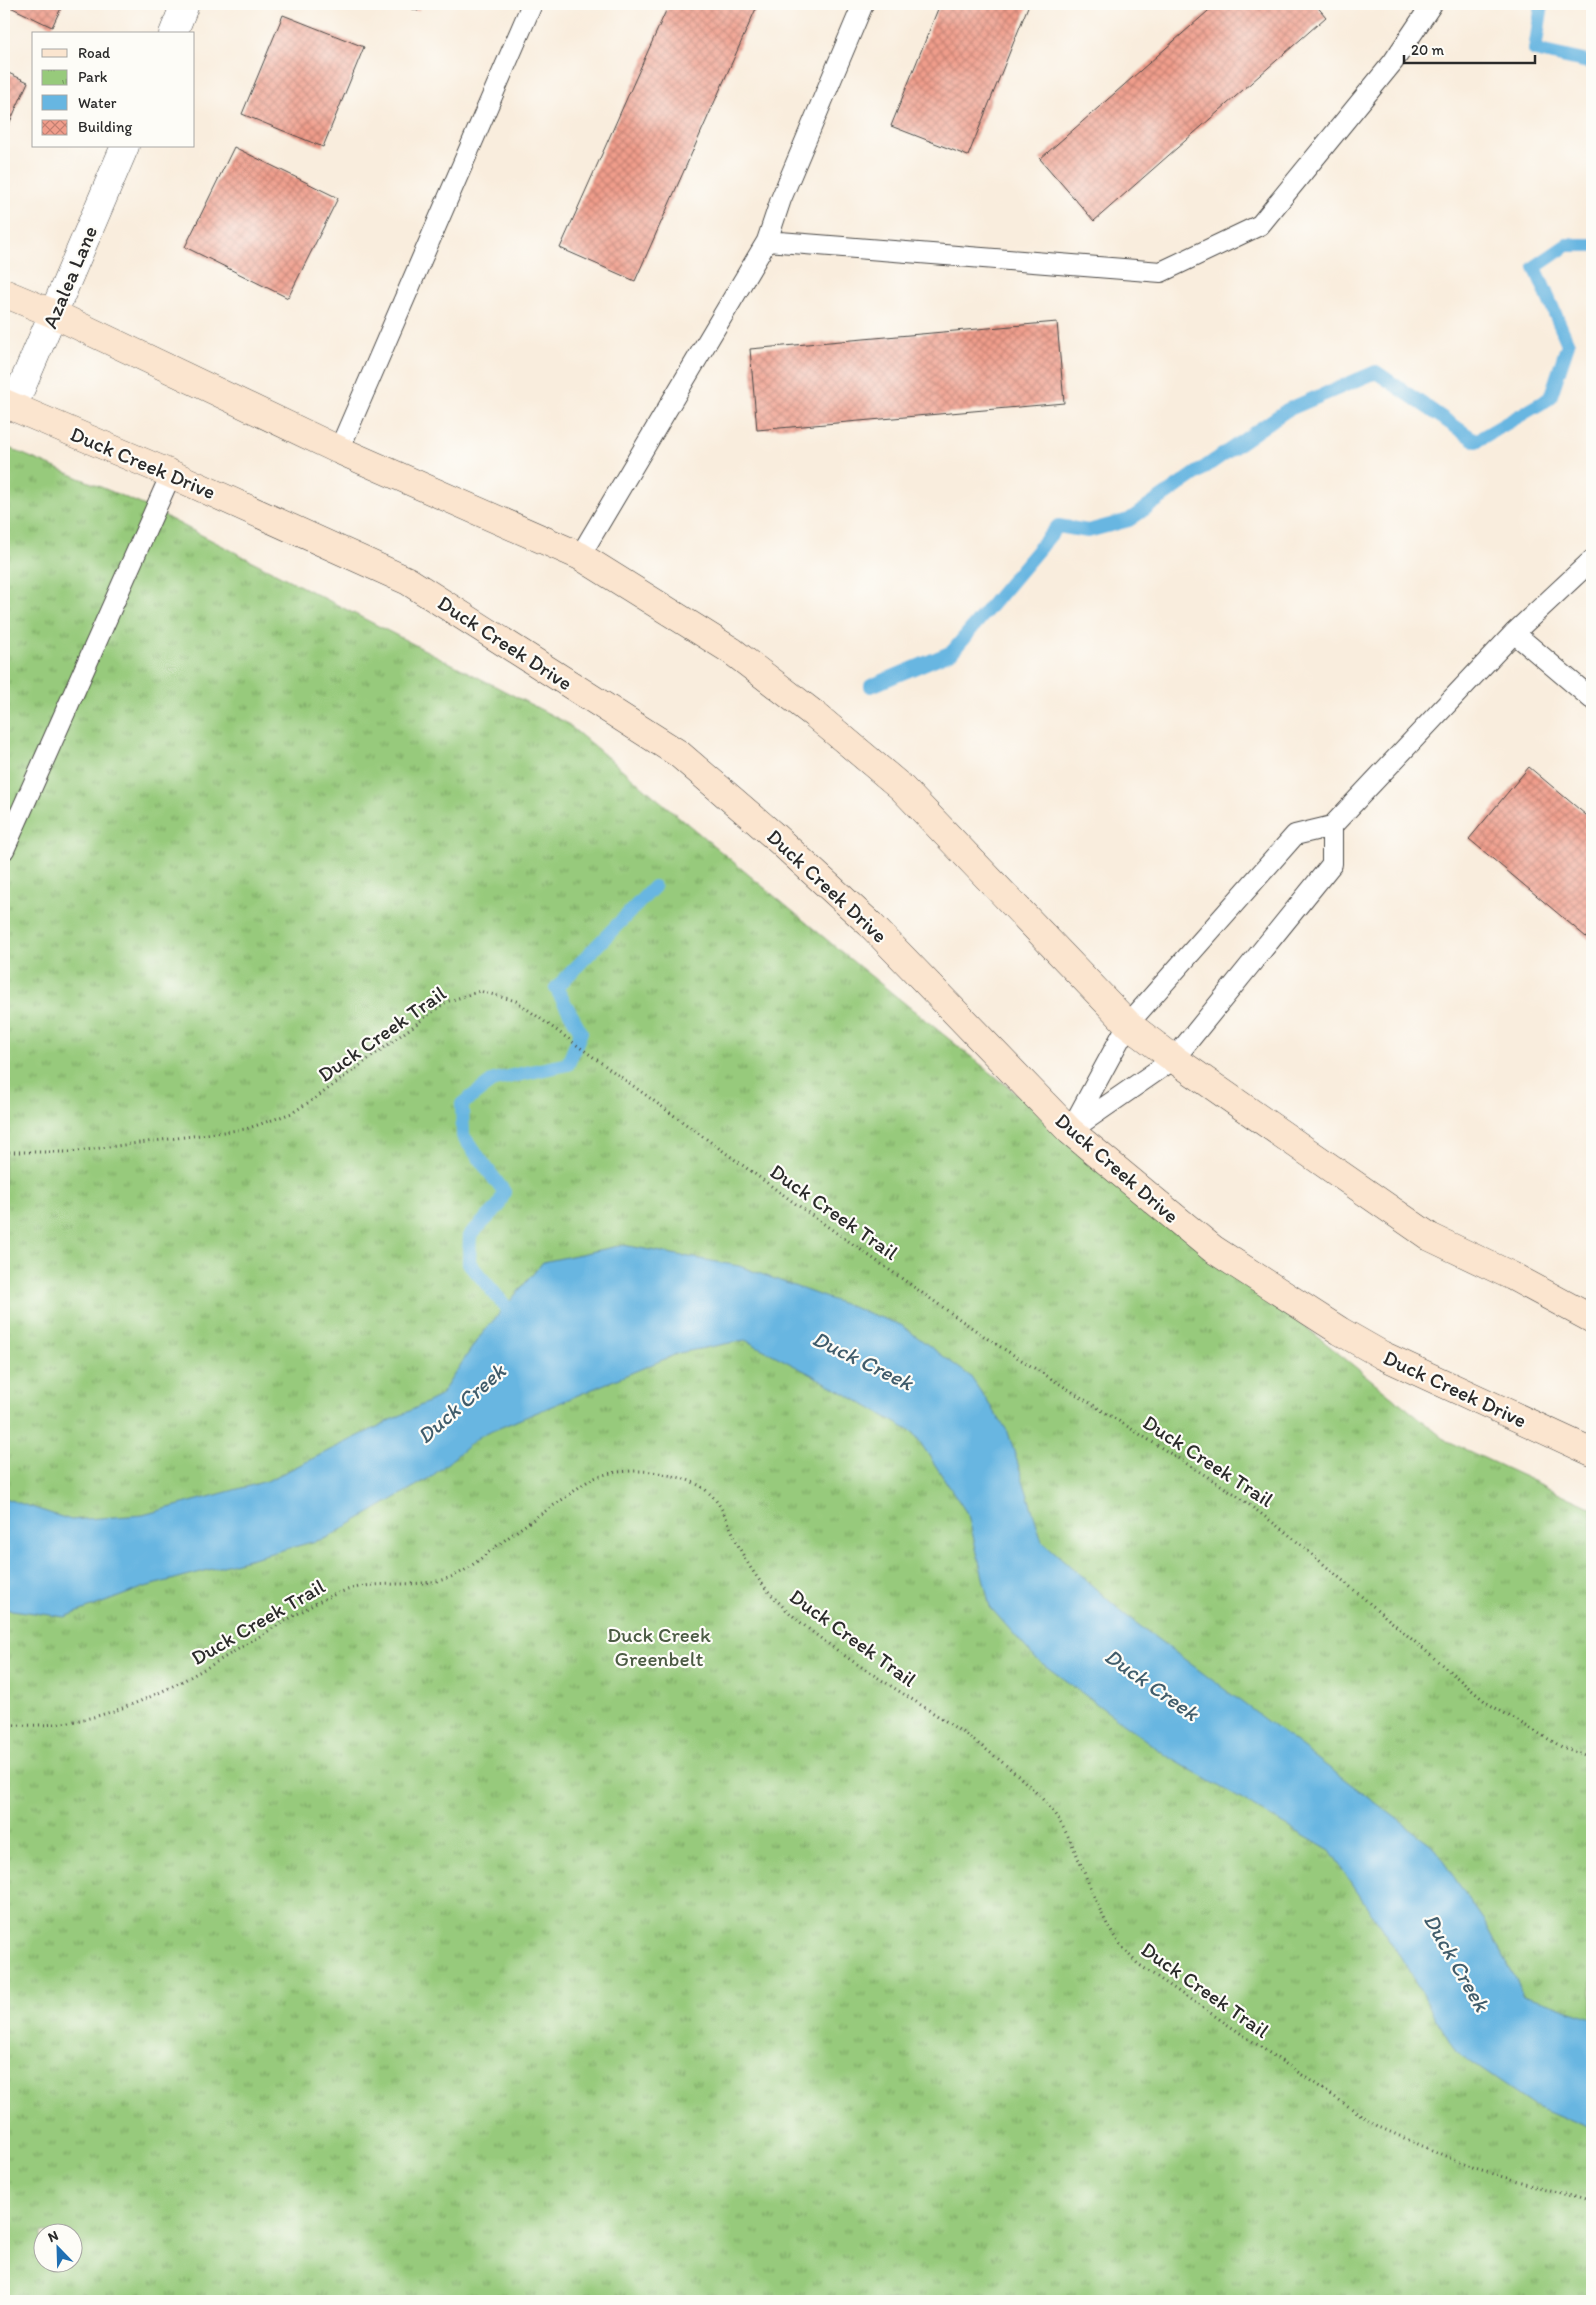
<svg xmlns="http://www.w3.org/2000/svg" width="1596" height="2305" font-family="Itim,sans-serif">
<defs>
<pattern id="park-tufts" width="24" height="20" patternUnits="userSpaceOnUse" patternTransform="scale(1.25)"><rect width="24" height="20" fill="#97ca7b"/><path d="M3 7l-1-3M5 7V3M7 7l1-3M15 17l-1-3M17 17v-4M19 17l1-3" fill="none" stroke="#7ba465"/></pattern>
<pattern id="building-cross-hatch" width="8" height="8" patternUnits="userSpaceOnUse" patternTransform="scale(1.25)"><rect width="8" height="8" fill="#f09d8b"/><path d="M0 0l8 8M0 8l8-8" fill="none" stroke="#c38072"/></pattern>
</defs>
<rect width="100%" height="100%" fill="#fdfcf7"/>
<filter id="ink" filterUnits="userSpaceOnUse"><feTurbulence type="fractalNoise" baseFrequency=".02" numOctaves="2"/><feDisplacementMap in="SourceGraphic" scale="10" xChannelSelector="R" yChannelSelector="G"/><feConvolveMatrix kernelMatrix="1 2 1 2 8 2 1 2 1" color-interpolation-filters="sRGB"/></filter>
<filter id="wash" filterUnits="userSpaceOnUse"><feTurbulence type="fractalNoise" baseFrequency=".0096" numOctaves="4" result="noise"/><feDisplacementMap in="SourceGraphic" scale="20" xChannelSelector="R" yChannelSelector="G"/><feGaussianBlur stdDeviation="1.12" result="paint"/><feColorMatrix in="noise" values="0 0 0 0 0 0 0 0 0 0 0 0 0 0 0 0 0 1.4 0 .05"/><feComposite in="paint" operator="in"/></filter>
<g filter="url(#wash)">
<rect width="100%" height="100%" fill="#f9eddd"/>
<path fill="url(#park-tufts)" stroke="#617a53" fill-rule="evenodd" d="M4,446l139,59 422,217 285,237 597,482 145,67v793h-1588zM42,2232h30v30h-30z"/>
<path fill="#67b6e1" stroke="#497086" d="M623,1245l116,21 162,59 69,51 38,56 34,109 82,73 308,231 54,79 38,71 68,23v112l-60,-26 -76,-52 -60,-102 -66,-99 -163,-95 -132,-98 -45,-51 -22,-92 -54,-82 -100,-57 -69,-36 -66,13 -199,83 -49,41 -104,61 -182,49 -80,30 -61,-8v-111l67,22 72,-5 124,-34 173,-85 37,-56 66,-78z"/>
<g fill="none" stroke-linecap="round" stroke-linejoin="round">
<path stroke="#67b6e1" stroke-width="14" d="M1542,4l-7,46 57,13
M871,686l81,-34 106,-126 30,5 41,-11 158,-110 89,-38 100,69 74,-43 18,-54 -33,-77 32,-22h25
M517,1320l-48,-57 1,-28 28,-28 6,-15 -41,-56 -1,-32 32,-24 74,-16 13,-32 -25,-44 98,-101"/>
</g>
<g id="blocks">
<path fill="url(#building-cross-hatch)" d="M4,4h59l-11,23z
M399,4h22l-3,7z
M669,4h89l-123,277 -75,-33z
M940,4h89l-61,152 -77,-30z
M1216,4h99l11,13 -232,204 -54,-62z
M283,15l81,32 -41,100 -81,-33z
M4,71l24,11 -24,53z
M234,147l104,51 -50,100 -103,-51z
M1057,322l7,81 -307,27 -7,-81z
M1529,767l63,53v122l-123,-103z"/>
</g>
</g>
<g filter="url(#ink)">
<use href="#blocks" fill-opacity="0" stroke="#4a4846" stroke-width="1"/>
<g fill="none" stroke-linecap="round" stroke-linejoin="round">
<g stroke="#4a4846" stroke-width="22">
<path id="service" d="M863,4l-82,195 -14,42 394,31 99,-47 133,-163 39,-58
M339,450l193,-446
M580,556l187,-315
M1514,633l78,66
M1332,826v38l-158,195 -104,72 58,-107 167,-189z
M1332,826l182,-193 78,-73
M4,850l167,-376"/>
</g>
<g stroke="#4a4846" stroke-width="29">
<path id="minor" d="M173,34l12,-30
M13,407l112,-261"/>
</g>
<g stroke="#4a4846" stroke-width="29">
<path id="secondary" d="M4,293l50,21 285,136 241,106 152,95 82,63 88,74 226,236 46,35 256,178 82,39 80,43
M4,403l167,71 237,107 271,173 94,81 97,89 200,207 143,118 127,82 42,24 210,97"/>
</g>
<path stroke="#4a4846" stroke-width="3" stroke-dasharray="1 4" stroke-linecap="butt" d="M4,1152h66l176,-23 46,-16 25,-16 129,-95 34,-11 36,10 298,216 174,122 247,155 53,40 199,169 75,44 30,10
M4,1724c116,12 207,-62 302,-115 16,-10 34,-18 53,-22 30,-6 63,1 92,-10 18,-7 32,-21 47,-32 21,-16 43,-31 65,-46 9,-6 19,-15 29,-20 19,-9 51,-10 71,-5 16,3 34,7 46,19 15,13 22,38 31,56 18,36 44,61 75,85 75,58 166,98 231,169 28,32 39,78 58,115 8,18 20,32 34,46l241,163 96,42 117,33"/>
<use href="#service" stroke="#fff" stroke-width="20"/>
<use href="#minor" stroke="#fff" stroke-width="28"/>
<use href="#secondary" stroke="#fbe5cf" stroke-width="28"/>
</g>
</g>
<g text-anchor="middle" stroke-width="4.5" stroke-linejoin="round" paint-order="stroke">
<g font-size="21" fill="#2b2b2b" stroke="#fdfcf7">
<text transform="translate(70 277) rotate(-67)" y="7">Azalea Lane</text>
<text transform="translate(143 463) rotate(23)" y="7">Duck Creek Drive</text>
<text transform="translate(505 643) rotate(33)" y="7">Duck Creek Drive</text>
<text transform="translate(827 886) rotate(43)" y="7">Duck Creek Drive</text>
<text transform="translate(382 1034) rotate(-35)" y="7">Duck Creek Trail</text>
<text transform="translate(1117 1168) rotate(41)" y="7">Duck Creek Drive</text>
<text transform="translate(834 1212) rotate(35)" y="7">Duck Creek Trail</text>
<text transform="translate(1455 1389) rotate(25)" y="7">Duck Creek Drive</text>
<text transform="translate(1208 1461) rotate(33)" y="7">Duck Creek Trail</text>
<text transform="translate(258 1622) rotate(-30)" y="7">Duck Creek Trail</text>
<text transform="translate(853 1638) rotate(36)" y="7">Duck Creek Trail</text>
<text transform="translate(1205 1990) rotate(35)" y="7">Duck Creek Trail</text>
</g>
<g font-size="21" fill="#4b5b43" stroke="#fdfcf7">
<text x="659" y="1642">Duck Creek<tspan x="659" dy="24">Greenbelt</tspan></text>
</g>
<g font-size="22" font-style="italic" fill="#405c6b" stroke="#fdfcf7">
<text transform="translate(863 1360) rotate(26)" y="8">Duck Creek</text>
<text transform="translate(461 1403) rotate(-41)" y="8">Duck Creek</text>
<text transform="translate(1152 1684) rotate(35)" y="8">Duck Creek</text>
<text transform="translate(1457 1962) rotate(60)" y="8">Duck Creek</text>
</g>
</g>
<rect width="1596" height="2305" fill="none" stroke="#fdfcf7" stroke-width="20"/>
<rect x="32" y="32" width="162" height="115" fill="#fdfcf7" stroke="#a9a8a5"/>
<rect x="42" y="49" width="25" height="8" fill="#fbe5cf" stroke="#a9a8a5"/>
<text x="78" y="58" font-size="15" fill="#2b2b2b">Road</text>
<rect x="42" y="70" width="25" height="15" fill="url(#park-tufts)" stroke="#a9a8a5"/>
<text x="78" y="82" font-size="15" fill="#2b2b2b">Park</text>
<rect x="42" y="95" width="25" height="15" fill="#67b6e1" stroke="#a9a8a5"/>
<text x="78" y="108" font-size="15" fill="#2b2b2b">Water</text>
<rect x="42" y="120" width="25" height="15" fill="url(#building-cross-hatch)" stroke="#a9a8a5"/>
<text x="78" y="132" font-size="15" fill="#2b2b2b">Building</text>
<g transform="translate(58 2248) rotate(337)"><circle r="24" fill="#fdfcf7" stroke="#a9a8a5"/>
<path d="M0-4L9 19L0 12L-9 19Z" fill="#1f6fb2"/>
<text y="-8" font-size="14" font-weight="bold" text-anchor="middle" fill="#2b2b2b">N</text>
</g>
<path d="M1404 55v8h131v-8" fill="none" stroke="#2b2b2b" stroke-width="2.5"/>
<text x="1411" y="55" font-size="15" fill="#2b2b2b" stroke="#fdfcf7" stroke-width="4" paint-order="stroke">20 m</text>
</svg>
